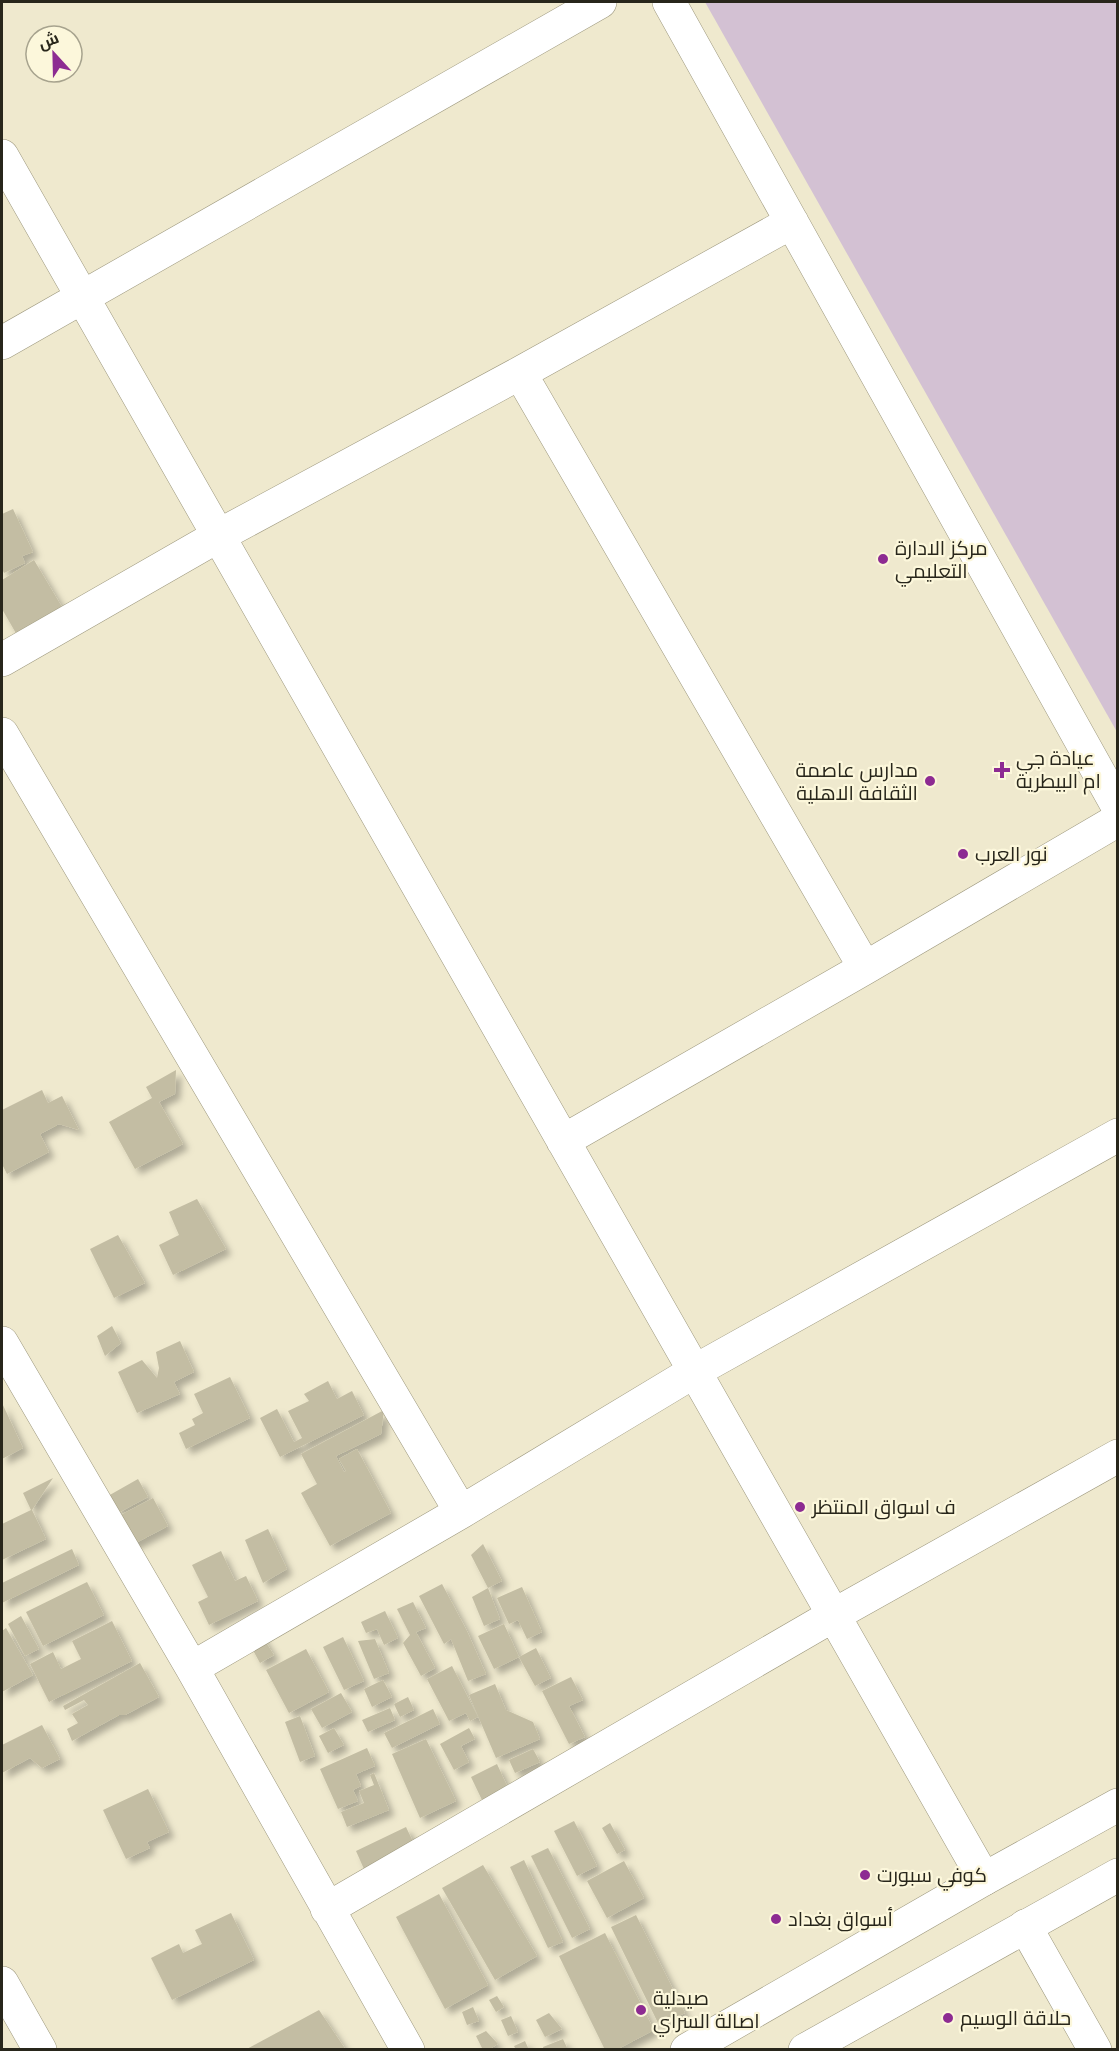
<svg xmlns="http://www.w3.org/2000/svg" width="1119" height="2051" font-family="Roboto,Cairo,sans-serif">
<defs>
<filter id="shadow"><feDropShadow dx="5.5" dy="5.5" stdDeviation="3" flood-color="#0004"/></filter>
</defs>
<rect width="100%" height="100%" fill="#efe9ce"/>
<path fill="#d3c1d3" d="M705,2h412v730z"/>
<path fill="#c3bda3" filter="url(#shadow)" d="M13,509l20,43 -11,4 3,7 -21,10 -2,-4v-55z
M34,560l28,47 -45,28 -15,-26v-29z
M176,1070l-1,24 -16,8 24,42 -48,25 -26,-47 43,-24 -6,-11z
M42,1090l6,13 14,-7 17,34 -20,-6 -19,10 9,18 -42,22 -5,-10v-54z
M197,1199l29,50 -53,26 -14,-30 20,-10 -10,-23z
M118,1235l27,48 -31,15 -24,-49z
M112,1326l9,17 -16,13 -8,-20z
M180,1341l14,31 -20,10 6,12 -43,19 -19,-41 24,-12 15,18 2,-10 -3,-16z
M230,1377l20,41 -64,31 -7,-16 16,-8 -3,-6 11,-6 -9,-19z
M328,1381l9,18 15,-8 12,24 -84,42 -20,-39 17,-9 17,33 8,-4 -14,-27 21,-10 -5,-7z
M2,1403l21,45 -21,11z
M384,1410l-3,24 -45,22 8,16 2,-1 -7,-12 18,-10 34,64 -61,33 -29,-53 16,-9 -16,-30z
M53,1478l-21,32 14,29 -44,21v-36l29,-14 -8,-17z
M138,1479l10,18 -30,16 -10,-17z
M153,1498l15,28 -38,20 -15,-28z
M268,1529l19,40 -24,14 -18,-43z
M483,1544l19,37 -14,7 -17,-33z
M72,1549l7,16 -77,38v-20z
M221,1551l14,30 11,-5 12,25 -49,24 -11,-23 10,-5 -16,-32z
M87,1582l17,33 -61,31 -17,-34z
M442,1584l25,47 19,43 -18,7 -17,-42 -7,5 -25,-48z
M522,1587l20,45 -15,7 -9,-19 -9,4 -12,-26z
M488,1588l12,31 -16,7 -12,-29z
M413,1602l13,26 -10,4 19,36 -14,8 -18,-33 7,-8 -13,-26z
M385,1611l13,27 -14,7 -7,-16 -11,4 -5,-11z
M21,1616l18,33 -14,7 -17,-32z
M112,1621l20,40 -83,41 -19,-38 23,-12 8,17 20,-10 -9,-18z
M504,1624l15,33 17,-9 15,30 -16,8 -16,-29 -25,12 -16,-33z
M6,1628l27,47 -31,17v-61z
M260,1633l14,22 -14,8 -12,-22z
M343,1637l21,44 -20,9 -21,-43z
M375,1639l14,34 -15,6 -16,-38z
M306,1649l23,43 -40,21 -23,-43z
M140,1663l19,34 -34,18h-6l-47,26 -5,-12 11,-6 -6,-9 16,-9 -4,-5 -19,10 -2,-4z
M452,1666l26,51 -8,4 -4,-8 -17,8 -22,-42z
M571,1677l12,23 -14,6 16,31 -16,7 -27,-53z
M383,1680l9,17 -20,10 -8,-18z
M495,1684l11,26 27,12 7,17 -44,19 -27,-63z
M341,1693l11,19 -30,16 -11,-19z
M408,1697l6,13 -14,7 -6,-13z
M390,1708l5,12 -27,12 -6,-12z
M433,1709l7,15 -48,24 -8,-15z
M300,1716l15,40 -15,6 -15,-40z
M42,1725l18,34 -18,9 -12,-10 -28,15v-28z
M334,1728l10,17 -16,8 -9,-17z
M469,1728l6,11 -14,7 8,16 -15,8 -14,-26z
M426,1739l30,62 -36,17 -28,-64z
M367,1748l8,18 -19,8 5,12 -8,4 5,11 -20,8 -18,-40z
M533,1749l7,13 -25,11 -6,-13z
M497,1764l11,24 -26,12 -11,-23z
M374,1773l15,37 -42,17 -6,-15 23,-9 -5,-12 15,-6 -4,-10z
M148,1789l21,43 -22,10 3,6 -24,11 -23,-49z
M574,1821l23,45 -20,10 -23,-45z
M610,1823l15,27 -8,4 -15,-26z
M406,1827l9,19 -51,23 -8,-18z
M548,1848l42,81 -18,9 -41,-82z
M524,1860l39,82 -15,6 -38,-81z
M624,1861l20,37 -37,20 -20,-37z
M483,1865l54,91 -42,24 -53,-92z
M439,1894l49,91 -43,24 -49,-92z
M231,1913l23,47 -82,40 -21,-42 28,-14 4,9 19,-9 -7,-14z
M636,1915l49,98 -26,12 -48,-98z
M605,1933l49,97 -38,20h-11l-46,-94z
M497,1996l7,11 -8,5 -7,-12z
M473,2007l6,14 -12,4 -5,-13z
M319,2010l27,40h-101z
M549,2013l13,16 -17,8 -9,-17z
M511,2016l7,16 -10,4 -7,-16z
M486,2031l12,13 -10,6h-5l-7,-14z
M563,2039l5,11h-24l-1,-3z
M525,2041l4,9h-13l-2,-4z"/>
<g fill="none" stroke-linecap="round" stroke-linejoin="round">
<g stroke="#9d987e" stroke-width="34">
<path id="minor" d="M669,2l449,805
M2,156l982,1723
M2,343l598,-341
M520,373l345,595
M2,660l216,-124 302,-163 272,-151
M2,734l459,778
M563,1141l302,-173 253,-148
M2,1343l190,325 216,382
M192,1668l269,-156 234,-141 423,-236
M327,1909l507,-294 284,-159
M1025,1926l70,124
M2,1983l38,67"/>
</g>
<g stroke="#9d987e" stroke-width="34">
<path id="tertiary" d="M687,2050l297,-171 134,-74
M805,2050l313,-175"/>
</g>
<use href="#minor" stroke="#fff" stroke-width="33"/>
<use href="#tertiary" stroke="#fff" stroke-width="33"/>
</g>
<g fill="#8d2b92" stroke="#fcf7db" stroke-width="2">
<circle cx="883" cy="559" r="6"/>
<path d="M999 761h6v6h6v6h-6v6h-6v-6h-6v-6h6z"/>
<circle cx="930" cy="781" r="6"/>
<circle cx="963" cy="854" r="6"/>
<circle cx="800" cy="1507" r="6"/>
<circle cx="865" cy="1875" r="6"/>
<circle cx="776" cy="1919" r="6"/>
<circle cx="641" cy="2010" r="6"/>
<circle cx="948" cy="2018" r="6"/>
</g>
<g text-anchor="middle" stroke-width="4.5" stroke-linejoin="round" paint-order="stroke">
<g font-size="20" fill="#28261b" stroke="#fcf7db" text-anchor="start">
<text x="895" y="555">مركز الادارة<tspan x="895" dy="23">التعليمي</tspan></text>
<text x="1016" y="765">عيادة جي<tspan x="1016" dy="23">ام البيطرية</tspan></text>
<text x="918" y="777" text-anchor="end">مدارس عاصمة<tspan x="918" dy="23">الثقافة الاهلية</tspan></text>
<text x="975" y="861">نور العرب</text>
<text x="812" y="1514">ف اسواق المنتظر</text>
<text x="877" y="1882">كوفي سبورت</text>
<text x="788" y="1926">أسواق بغداد</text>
<text x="653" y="2005">صيدلية<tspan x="653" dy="23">اصالة السراي</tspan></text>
<text x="960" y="2025">حلاقة الوسيم</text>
</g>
</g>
<rect width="1119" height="2051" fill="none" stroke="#28261b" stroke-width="6"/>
<g transform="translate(54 54) rotate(338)"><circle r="28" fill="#fcf7db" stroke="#a7a38e" stroke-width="1.5"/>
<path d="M0-4.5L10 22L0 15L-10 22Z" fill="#8d2b92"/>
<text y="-9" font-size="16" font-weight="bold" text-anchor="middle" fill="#28261b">ش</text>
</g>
</svg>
